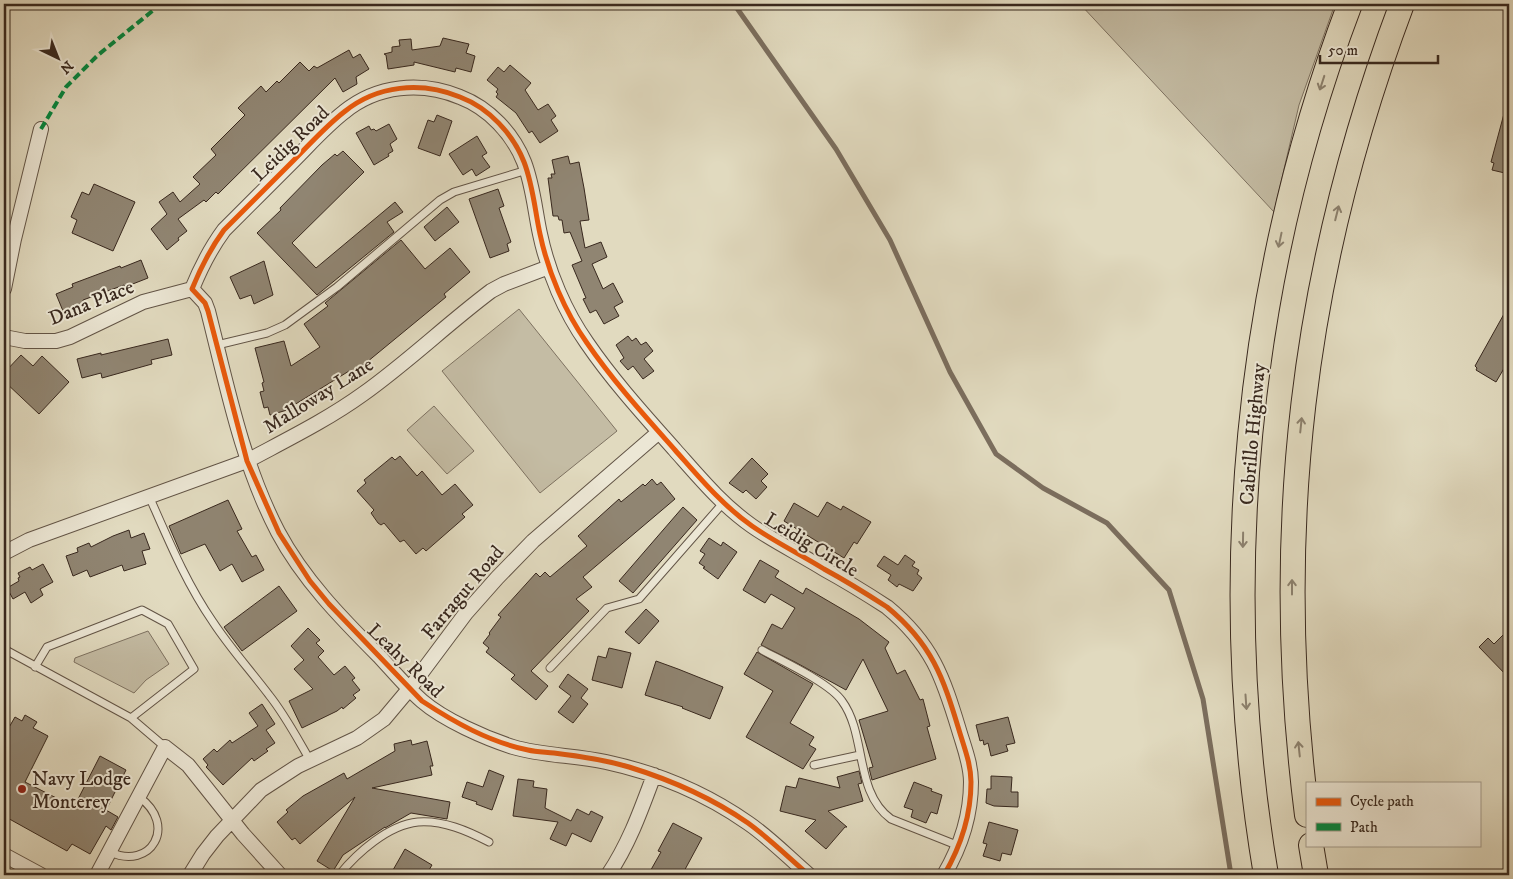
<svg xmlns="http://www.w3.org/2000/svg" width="1513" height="879" font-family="'IM FELL DW Pica',serif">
<rect width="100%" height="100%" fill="#e1dabf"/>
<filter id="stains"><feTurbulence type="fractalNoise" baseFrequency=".004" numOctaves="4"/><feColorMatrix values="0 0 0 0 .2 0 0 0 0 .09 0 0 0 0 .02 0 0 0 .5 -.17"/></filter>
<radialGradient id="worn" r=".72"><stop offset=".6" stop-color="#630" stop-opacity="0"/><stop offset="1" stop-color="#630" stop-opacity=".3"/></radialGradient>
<path fill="#c4bca4" stroke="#7e7261" d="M1080,4h255l-36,101 -25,107z
M519,309l98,122 -77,62 -98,-122z
M434,406l40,45 -27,23 -40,-44z
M148,631l21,33 -23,16 -12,13 -60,-31 1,-4z"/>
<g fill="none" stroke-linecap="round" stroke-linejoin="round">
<path stroke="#7b6e5e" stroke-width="5" d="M734,4l102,145 54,91 60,132 46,82 47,34 64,35 62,67 34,109 28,176"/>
</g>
<path fill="#908572" stroke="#38281e" d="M443,38l26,6 -3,9 9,3 -4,16 -15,-4 -1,4 -41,-10v3l-26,4 -2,-14 -2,-1 8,-2v-5l8,-1 -1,-6 12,-1 1,11 28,-4z
M349,50l4,8 7,-4 9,15 -13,8 1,7 -14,8 -8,-14 -117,116 -2,-2 -10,10 -2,-2 -26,19 9,12 -9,7 1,2 -12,10 -16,-21 16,-15 -8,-12 14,-10 7,10 20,-18 -7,-7 23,-22 -5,-6 34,-34 -7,-7 23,-22 5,6 11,-11 2,2 21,-21 9,9 5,-5 3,2z
M510,65l21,18 -6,7 13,20 10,-6 8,12 -5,4 7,11 -18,12 -8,-12 -3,2 -13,-20 -20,-16 2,-3 -2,-2 2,-3 -11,-9 11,-13 6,5z
M1505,110l4,1v63l-17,-4 2,-7 -3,-1z
M437,115l15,6 -12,35 -22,-8 10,-28 6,2z
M389,124l8,15 -7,5 3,7 -5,3 1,2 -15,9 -18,-32 13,-7 2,4 3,-1 2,2z
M477,136l10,17 -5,3 8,11 -14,9 -4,-7 -9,6 -14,-21z
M343,151l21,21 -72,71 24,25 79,-66 8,10 -16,10 7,10 -77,63 -60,-62 24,-23 -1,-2 42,-43 13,-11 2,2z
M568,156l2,8 9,-2 5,26 5,32 -9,1 5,27 16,-6 6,15 -15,7 11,25 10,-6 10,19 -9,5 5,9 -15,8 -8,-14 -6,3 -7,-14 3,-1 -14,-33 10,-4 -12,-29 -6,1 -2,-13h-3l-1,-4h-5l-5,-38h4l-1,-4h4l-3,-14z
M94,184l41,18 -22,49 -41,-18 5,-13 -6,-3 11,-25 7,3z
M498,189l6,17 -5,2 12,34 -4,2 2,7 -19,7 -21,-59z
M447,207l12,15 -24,19 -11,-14z
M401,240l24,29 25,-21 20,24 -26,22 2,3 -79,65 -16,11 -2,-2 -8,5 -47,29v3l-24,7 -2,-8 -4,1 -4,-16 4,-1 -2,-8 2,-1 -9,-34 29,-7 7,25 29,-19 -16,-23 24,-18 -3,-3z
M141,260l7,18 -23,9 -1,-2 -41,15 1,3 -21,8 -7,-17 17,-7 -1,-3 48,-18 1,2z
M264,261l9,34 -19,9 -3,-9 -11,4 -10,-22z
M1509,305v63l-3,-3 -10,17 -20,-12 1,-2 -2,-2z
M628,336l4,5 4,-3 5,7 5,-3 7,9 -9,8 10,12 -11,8 -10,-13 -5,4 -8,-9 4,-3 -8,-13z
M168,339l4,16 -21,5 1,4 -50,14 -1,-5 -19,5 -5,-19 24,-6v2z
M21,355l12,11 9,-10 27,26 -30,32 -35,-33v-8z
M400,456l17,20 5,-5 20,24 13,-11 18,21 -11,9 3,3 -39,34 -3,-3 -7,6 -12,-14 -4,2 -16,-19 -3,2 -3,-2 -7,-10 3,-3 -17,-19 9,-8 -2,-3 28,-23 3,3z
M752,458l16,16 -7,7 6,6 -11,12 -10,-9 -3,3 -14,-10z
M652,479l5,6 4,-3 14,17 -92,78 9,10 -16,12 13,12 -58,60 17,15 -12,14 -25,-21 4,-4 -29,-23 3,-4 -6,-5 7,-9 -1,-1 12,-16 -3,-2 38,-42 4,4 5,-5 5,5 37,-31 -9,-10 41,-37 2,3 22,-18 2,2z
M228,500l14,29 -5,2 15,26 4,-2 8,15 -22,12 -10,-18 -12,7 -15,-27 -24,10 -12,-28z
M827,502l14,8 2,-4 28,16 -14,22 -3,-2 -10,16 -60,-37 10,-18 24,14z
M683,507l14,13 -64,73 -14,-12z
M129,530l2,8 13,-5 6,16 -8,2 4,13 -22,7 -2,-6 -32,12 -3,-7 -14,6 -7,-20 12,-4 -1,-4 12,-5 2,4 22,-11z
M709,538l12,8 2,-4 14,10 -19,27 -15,-11 2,-1 -6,-4 6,-9 -5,-3z
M905,555l10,7 -3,4 7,4 -2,4 5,4 -9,13 -14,-7 -2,3 -9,-7 3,-5 -14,-9 7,-10 14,9z
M760,560l19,11 -4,6 28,17 3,-6 53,31 30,23 -4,6 12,26 8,-4 15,30 3,-1 7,27 -3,1 9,32 -64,21 -3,-12 4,-1 -14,-47 29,-9 -25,-52 -17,31 -51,-28 -34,-17 11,-21 10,5 13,-21 -24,-14 -6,9 -22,-13z
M43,564l10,18 -13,7 3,6 -12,8 -6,-11 -12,7 -6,-11 12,-7 -1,-3 2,-1 -2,-4 12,-6 2,3z
M279,586l18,25 -55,40 -18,-24z
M646,609l13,12 -20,23 -14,-12z
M308,628l12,12 -4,3 8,8 -6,6 16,18 11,-9 10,12 -3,2 8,10 -7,5 3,3 -13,11 -1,-2 -5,4 -35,17 -13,-27 24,-12 -19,-20 10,-9 -13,-14z
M1509,629v49l-30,-31 9,-9 6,6z
M609,648l22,5 -9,35 -30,-8 6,-24 8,2z
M757,652l56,32 -23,39 24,14 -5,8 7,4 -13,20 -57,-32 27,-46 -29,-17z
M656,661l22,8 45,18 -13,32 -28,-11 1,-1 -38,-12z
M568,674l20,15 -7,9 7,6 -15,19 -15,-11 13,-16 -12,-9z
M262,704l13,20 -9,6 9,13 -9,6 2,2 -14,10 -2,-3 -29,27 -17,-18 2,-2 -5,-6 11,-10 3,3 13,-12 2,3 26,-17 -9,-13z
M25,715l12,7 -4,6 15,8 -23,46 49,25 26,-51 26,14 -20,40 12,7 -7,13 -5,-4 -16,28 -18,-10 -5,7 -63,-35v-80l11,-19 7,4z
M1008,717l7,26 -9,2 2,6 -17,5 -3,-13 -4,2 -1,-5 -3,1 -4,-16z
M411,740l1,5 15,-4 6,25h-3l2,9 -60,13 78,14 -3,17 -36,-6 -26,15v-1l-42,28 -10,16 -16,-10 38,-64 -55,47 -5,-6 -3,2 -15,-18 11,-10 -2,-2 17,-14 41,-23 3,6 48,-28 -1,-7z
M489,770l15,6 -12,34 -16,-6 1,-2 -15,-5 5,-15 16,5z
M859,771l3,12 -4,1 5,17 -35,10 19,16h-2l-19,22 -21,-18 11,-11 -36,-9 6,-25 10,2 3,-10 41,10 -3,-11z
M991,776l21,1 -1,15h7v15l-24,-1 -8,-3 1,-14h4z
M518,779l16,2 -1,6 14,2 -2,19 26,13 6,-12 12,6 2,-4 12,6 -12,25 -19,-9 -6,13 -16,-7 8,-17 -45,-6z
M914,782l18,7 -1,2 11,4 -5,19 -6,-2 -5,11 -15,-6 2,-7 -9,-3z
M989,822l29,8 -7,25 -9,-2 -2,8 -17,-5 4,-12 -4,-1z
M673,823l29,15 -20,37h-34l13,-23 -3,-1z
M405,849l27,16 -6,10h-23l-10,-5z"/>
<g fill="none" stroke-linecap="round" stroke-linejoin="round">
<g stroke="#625446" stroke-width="9">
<path id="service" d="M217,345l50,-12 18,-8 52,-38 103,-87 14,-8 73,-22
M149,496c19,43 37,87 64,126 17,26 38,49 56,73 16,20 28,43 41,65
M4,649l127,69 34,29
M762,650c20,11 68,33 80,51 25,34 12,91 49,118l68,27
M35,667l12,-20 95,-37 26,14 26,45 -63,49
M550,668l57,-60 32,-9 85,-97
M814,765l46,-10
M110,852c41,19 68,-27 29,-55
M339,875c18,-22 49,-50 79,-53 25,-2 50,9 71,20"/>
</g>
<g stroke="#625446" stroke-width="16">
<path id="minor" d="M4,289l10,-50 27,-110
M192,289c9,-22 18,-40 32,-59 23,-23 47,-47 70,-70 16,-16 32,-34 50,-48 33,-27 77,-31 116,-15 29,11 53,37 64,65 9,23 11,49 16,72 8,38 25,78 47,109 26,38 57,72 88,107 24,27 47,55 77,76 23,16 48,28 72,43 22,12 43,25 63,38 45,37 56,70 72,123 5,17 12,34 12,52 0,34 -10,64 -27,93
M192,289l13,14 3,8c19,75 34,152 70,221 25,47 63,86 101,124 13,14 29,33 43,45 22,19 63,37 91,46 30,9 62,8 93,15 51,11 99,31 142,61 22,15 41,35 61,52
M4,337l21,4h31l14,-4 73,-35 49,-13
M4,553l25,-13 218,-79c39,-21 80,-41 116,-67 45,-32 84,-70 128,-103l13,-7 45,-17
M4,855l37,20
M97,875l68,-128 23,18 55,69 37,41
M190,875l13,-21 14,-18 44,-46 37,-24 59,-28 27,-19 26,-31 56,-75 31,-35 36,-37 126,-109
M608,875c21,-31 33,-65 46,-100"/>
</g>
<g stroke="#38281e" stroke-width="26">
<path id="motorway" d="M1307,815c-36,-282 -5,-545 95,-811
M1311,845l5,30
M1266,875c-49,-291 -21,-595 84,-871"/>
</g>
<use href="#service" stroke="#ece7d5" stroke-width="7"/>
<use href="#minor" stroke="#ece7d5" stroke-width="14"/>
<use href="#motorway" stroke="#e1dabf" stroke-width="24"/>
<path stroke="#00873e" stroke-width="4" stroke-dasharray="8 4" stroke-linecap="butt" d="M41,129l25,-42 32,-32 63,-51"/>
<g stroke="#ece7d5" stroke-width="8">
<path id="cycleway" d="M809,875c-20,-17 -39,-36 -61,-52 -36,-25 -77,-43 -119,-56 -24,-7 -50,-11 -75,-14 -9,-1 -18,-1 -26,-3 -39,-8 -74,-28 -106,-49l-93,-97 -19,-23 -31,-48 -32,-72 -39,-150 -3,-8 -13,-14c9,-22 18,-40 32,-59 23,-23 47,-47 70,-70 16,-16 32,-34 50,-48 33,-27 77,-31 116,-15 29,11 53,37 64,65 9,23 11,49 16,72 8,38 25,78 47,109 26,38 57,72 88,107 24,27 47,55 77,76 23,16 48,28 72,43 22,12 43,25 63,38 45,37 56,70 72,123 5,17 12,34 12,52 0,34 -10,64 -27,93"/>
</g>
<use href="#cycleway" stroke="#e8590c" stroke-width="5"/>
</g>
<defs><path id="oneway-shaft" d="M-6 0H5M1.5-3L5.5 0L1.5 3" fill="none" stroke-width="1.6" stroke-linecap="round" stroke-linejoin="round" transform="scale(1.25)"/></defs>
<g stroke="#8c816e">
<use href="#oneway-shaft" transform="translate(1322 83) rotate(108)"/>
<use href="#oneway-shaft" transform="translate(1337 213) rotate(-76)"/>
<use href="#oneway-shaft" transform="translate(1280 240) rotate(102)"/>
<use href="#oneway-shaft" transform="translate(1301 425) rotate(-84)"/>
<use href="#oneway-shaft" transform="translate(1243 540) rotate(91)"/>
<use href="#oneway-shaft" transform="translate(1292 587) rotate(-90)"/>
<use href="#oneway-shaft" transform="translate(1246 702) rotate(86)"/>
<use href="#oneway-shaft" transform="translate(1299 749) rotate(-96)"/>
</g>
<circle fill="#8f2418" stroke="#ece7d5" stroke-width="2" cx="22" cy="789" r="5"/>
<g text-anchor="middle" stroke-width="4" stroke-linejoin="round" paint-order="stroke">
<g font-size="20" fill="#38281e" stroke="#ece7d5">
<text transform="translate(290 143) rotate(-44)" y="7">Leidig Road</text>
<text transform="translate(91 302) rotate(-22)" y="7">Dana Place</text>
<text transform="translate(318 395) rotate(-32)" y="7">Malloway Lane</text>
<text transform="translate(1252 434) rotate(-85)" y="7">Cabrillo Highway</text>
<text transform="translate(812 544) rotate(31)" y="7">Leidig Circle</text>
<text transform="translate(462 592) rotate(-50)" y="7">Farragut Road</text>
<text transform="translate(406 660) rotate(44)" y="7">Leahy Road</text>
</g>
<g font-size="20" fill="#38281e" stroke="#ece7d5" text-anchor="start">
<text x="32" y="785">Navy Lodge<tspan x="32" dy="23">Monterey</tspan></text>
</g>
</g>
<rect width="1513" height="879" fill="none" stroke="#e1dabf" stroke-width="20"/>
<rect x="5" y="5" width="1503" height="869" fill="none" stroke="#38281e" stroke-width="2.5"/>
<rect x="10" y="10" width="1493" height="859" fill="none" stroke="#38281e"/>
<rect x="1306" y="782" width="175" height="65" fill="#ece7d5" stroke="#a49b8c"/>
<rect x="1316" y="798" width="25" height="8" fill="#e8590c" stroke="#a49b8c"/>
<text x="1350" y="806" font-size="15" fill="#38281e">Cycle path</text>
<rect x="1316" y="823" width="25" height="8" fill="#00873e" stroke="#a49b8c"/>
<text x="1350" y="832" font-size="15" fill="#38281e">Path</text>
<g transform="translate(58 58) rotate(137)" stroke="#ece7d5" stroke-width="4" paint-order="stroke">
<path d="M0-4L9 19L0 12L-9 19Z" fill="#38281e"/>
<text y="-8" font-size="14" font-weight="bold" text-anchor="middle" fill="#38281e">N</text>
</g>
<path d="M1320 55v8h118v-8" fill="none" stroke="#38281e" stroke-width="2.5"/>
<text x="1328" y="55" font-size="15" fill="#38281e" stroke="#ece7d5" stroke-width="4" paint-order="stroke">50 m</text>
<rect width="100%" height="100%" filter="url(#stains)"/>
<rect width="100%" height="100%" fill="url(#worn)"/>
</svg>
